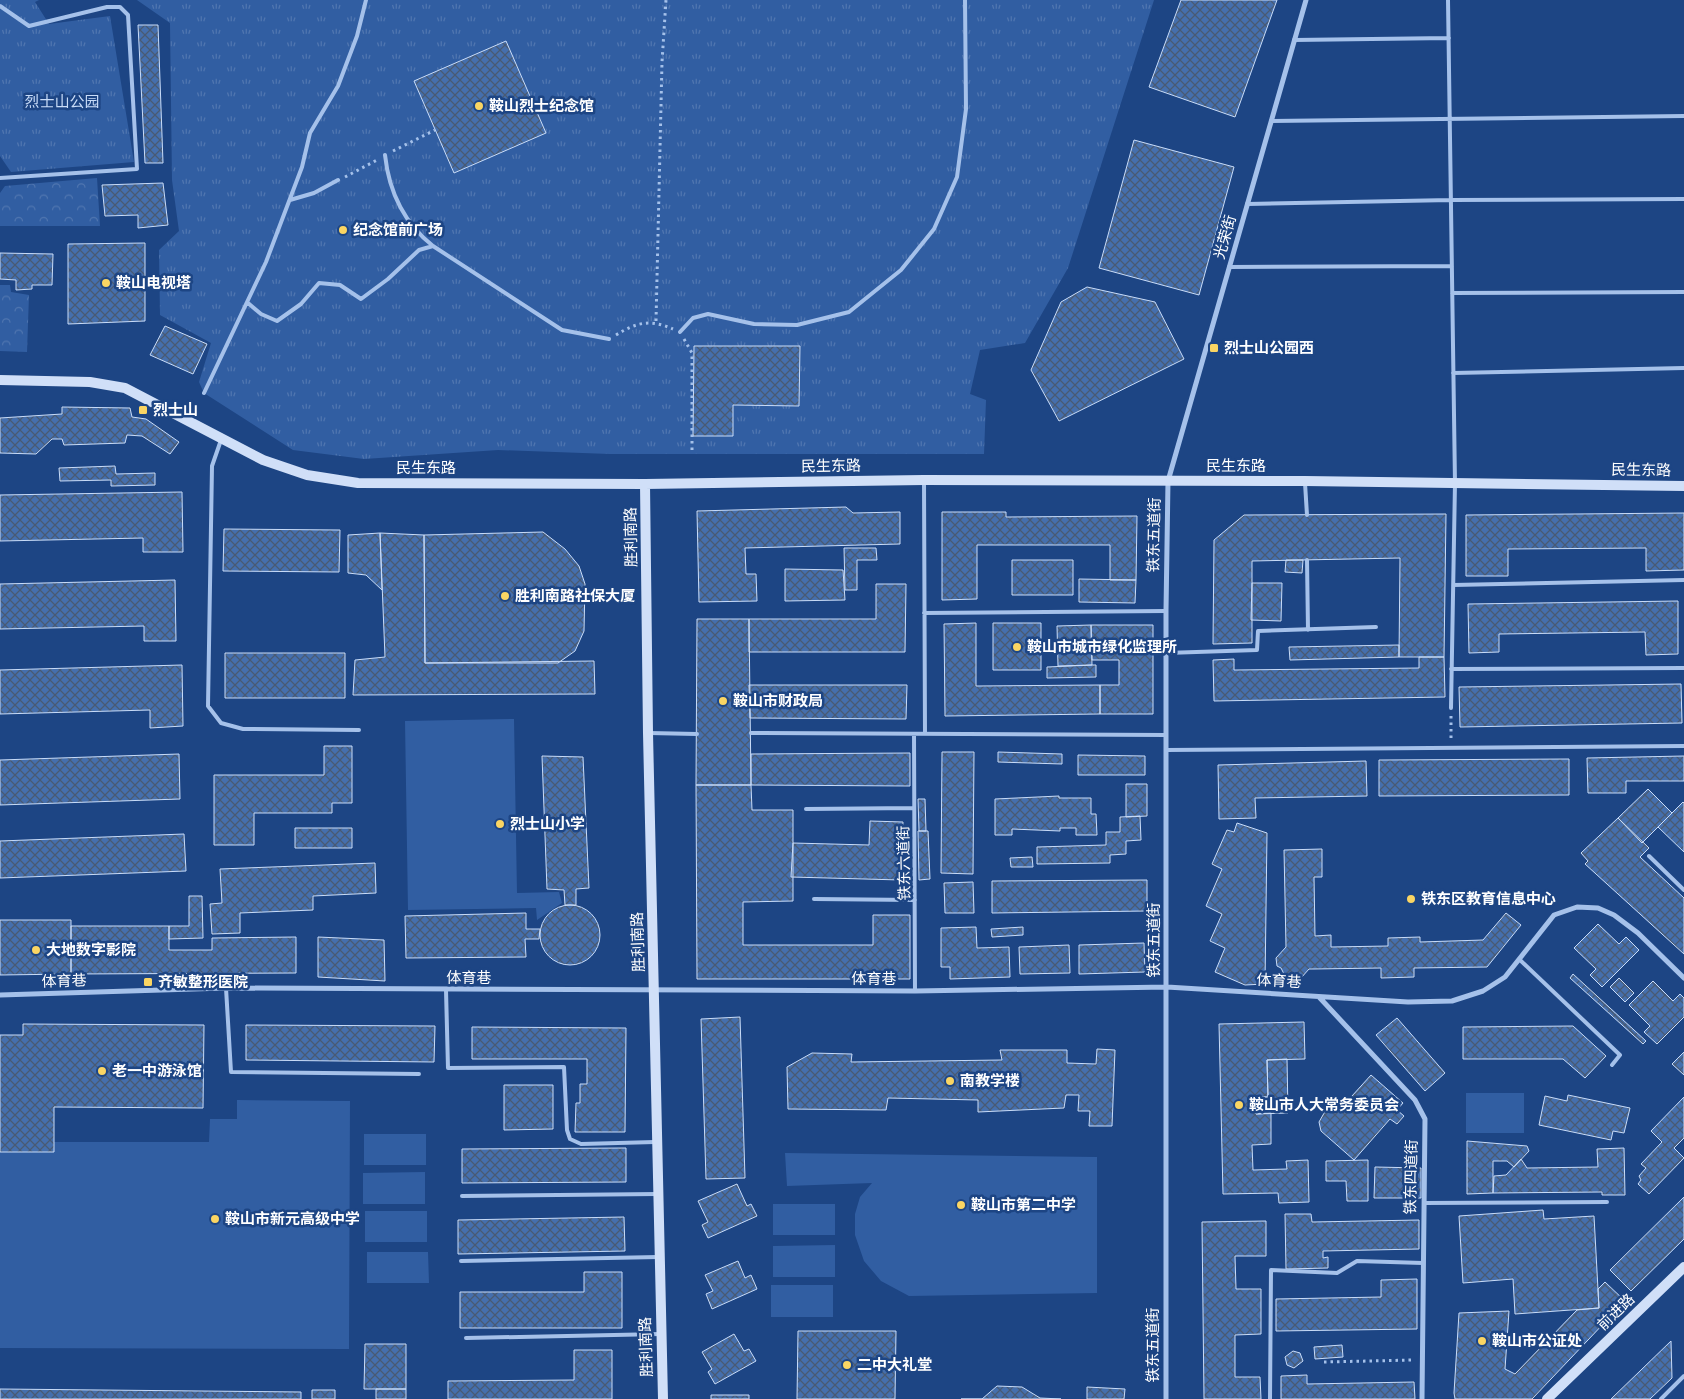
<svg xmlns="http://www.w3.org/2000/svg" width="1684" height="1399" font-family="Commissioner,'Noto Sans SC',sans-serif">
<defs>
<pattern id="forest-crowns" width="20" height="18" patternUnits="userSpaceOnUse" patternTransform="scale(1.25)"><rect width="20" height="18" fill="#315ea2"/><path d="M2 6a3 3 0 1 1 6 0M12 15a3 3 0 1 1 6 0" fill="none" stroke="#5076b0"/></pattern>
<pattern id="park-tufts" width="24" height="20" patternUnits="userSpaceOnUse" patternTransform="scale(1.25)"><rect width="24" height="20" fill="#315ea2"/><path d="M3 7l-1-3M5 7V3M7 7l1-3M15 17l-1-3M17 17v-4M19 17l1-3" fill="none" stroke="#5076b0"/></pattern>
<pattern id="building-cross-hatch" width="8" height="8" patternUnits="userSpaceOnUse" patternTransform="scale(1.25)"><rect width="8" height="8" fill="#456fad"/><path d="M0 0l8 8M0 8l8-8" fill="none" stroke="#495a73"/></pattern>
</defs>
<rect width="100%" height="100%" fill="#1d4584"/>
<path fill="url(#forest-crowns)" d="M97,178l3,48h-100v-33l5,-7z
M0,285h10l1,7 18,3 -2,57 -27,-1z"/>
<path fill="url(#park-tufts)" d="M0,0h39l-4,2 14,22 61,-8 24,146 -123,10 -11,-16z
M137,0h1017l-86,268 -43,75 -45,7 -10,44 16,6 -2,54h-374l-112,-4 -134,9 -71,-9 -89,-57 -5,-11 12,-39 -51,-28 -1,-65 20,-19 -7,-51 -2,-157z"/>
<path fill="#315ea2" d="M514,719l3,174 42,-1 3,11 -25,17 -1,-12 -128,2 -3,-189z
M1466,1093h58v40h-58z
M237,1100l113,1 -1,248 -349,-1v-196h53l1,-10h155l1,-23h27z
M364,1134h62v31h-62z
M785,1153l312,4v136l-188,3 -28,-15 -17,-20 -9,-26v-21l5,-17 12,-14 -85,3z
M425,1172v32h-62v-31z
M773,1204h62v31h-62z
M365,1211h62v31h-62z
M835,1245v32h-62v-31z
M367,1252h61l1,31h-62z
M771,1285h62v32h-62z"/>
<path fill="url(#building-cross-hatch)" stroke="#c9dcf8" d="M1181,0h96l-42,117 -86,-30z
M138,25h20l5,138h-18z
M506,41l40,92 -92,40 -40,-92z
M1134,140l100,27 -35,128 -100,-27z
M163,183l5,42 -30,3v-13l-33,1 -3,-31z
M145,243v78l-77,3v-80z
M0,253l53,1 -1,31h-20v4l-16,1v-10l-16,-1z
M1087,287l68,15 29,57 -125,62 -28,-51 30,-68z
M165,326l42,18 -14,30 -43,-19z
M694,346h106l-1,60 -66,-1v31h-40z
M62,407l68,1 2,9 14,2 33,23 -9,12 -28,-18 -15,-1 -2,8 -61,2 -2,-6h-10l-16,15 -36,-1v-35l62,-4z
M115,466l1,8 39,-1v12l-44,1v-6l-51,1 -1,-13z
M182,492l1,60h-40v-14l-143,3v-46z
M846,507l7,6 47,-1v32l-155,4 1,26h10l1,27 -58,1 -2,-91z
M942,512h64v5l131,-1 -1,64h-26v-35h-133v54l-35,1z
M1684,513v57l-38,1v-23l-138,1v27h-42v-61z
M1446,514l-2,143h-45l1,-99 -148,3v82l-39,1 1,-104 30,-25z
M224,529l116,1 -1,42 -116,-1z
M543,532l22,17 14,17 6,18 -1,47 -9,20 -17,12h-133l-1,-128z
M380,533l44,2 1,128 169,-2 1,33 -242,1 2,-35 30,-3z
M380,533l2,57 -16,-15 -18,-2v-38z
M844,548h32l1,12h-20v30h-12z
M1012,560h61v35h-61z
M1286,560h17l-1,13 -17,-1z
M785,569l58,1 2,30 -60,1z
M1079,579l57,1 -1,23 -56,-1z
M175,580l1,61h-32v-15l-144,3v-45z
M1252,583h30l-1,38 -30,-1z
M876,584h30l-1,68h-156v-33h127z
M1678,601v53l-32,1 -1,-23 -146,2v18l-30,1 -1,-49z
M697,619h52l2,166h-55z
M976,623v63l124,-1v29l-155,2 -1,-92z
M993,623h48v47h-48z
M1091,625h62v89h-53v-29h19v-25h-27z
M1091,625l1,40 -34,1 -1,-40z
M1399,645v12l-109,3 -1,-13z
M225,653h120v45h-120z
M1419,657h25l1,40 -231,4 -1,-41 21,-1v11l185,-2z
M182,665l1,61 -33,2v-18l-150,4v-44z
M1092,665h4v12l-49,1v-11z
M1681,684l1,39 -222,4 -1,-40z
M749,685h158l-1,34 -156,-1z
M324,746h28v57h-20v10h-78v32h-40v-70h110z
M942,752h32l-1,122 -32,-1z
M998,752l64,2v10l-64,-2z
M910,753v33l-159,-1v-31z
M179,754l1,45 -180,6v-45z
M1078,755l67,1v19h-67z
M542,756l41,1 6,131 -13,1v16h-11l-1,-15 -17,-1z
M1684,756v25h-58v12h-38l-1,-35z
M1569,759v36l-190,1v-36z
M1366,761l1,35 -112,2 1,20 -37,1 -1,-54z
M1126,784h21v32l-21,1z
M696,785h55l1,25h41v91l-50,1v43h130v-30h37v64h-213z
M1648,789l24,24 -30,30 -24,-25z
M1059,796v2h32v16h5l1,21h-21v-7h-16v3l-48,-2v6h-17v-36z
M918,799h7l1,32h-7z
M1683,802l1,1v49l-26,-25z
M1140,816l1,24 -15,1v13l-16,1v8l-73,1v-17l69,-2v-13h14v-15z
M1618,818l31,30 -9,9 44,41v56l-99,-90 3,-3 -7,-8z
M870,821l33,1 -2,58 -110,-3 2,-34 76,2z
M1237,823l30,10 -2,151 -20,1 -30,-13 10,-24 -15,-7 12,-27 -16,-8 16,-37 -10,-5 15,-34 7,2z
M295,828h57v20h-57z
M918,831h10l2,48 -11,1z
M184,834l2,37 -186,7v-37z
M1322,849v28h-8l1,59 16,-1v12l57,-1v-8l32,-1v5l63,-2 23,-27 15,12 -34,42 -73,1v9l-33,1v-10l-67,1h-5l-8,9 -6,2 -6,-3 -5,-3 -3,-6 -4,-2 -1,-8 10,-11 -2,-97z
M1032,857l1,10h-22l-1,-9z
M375,863l1,30 -63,3v14l-73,3v20l-28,1 -2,-30 12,-1 -2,-34z
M1147,880v31l-155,2v-32z
M973,882l1,31h-29l-1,-30z
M189,896h13l1,42 -34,1v-13h20z
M540 935a30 30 0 1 1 60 0a30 30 0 1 1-60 0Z
M526,913v16h14l-1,10h-14l1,18 -120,1 -1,-42z
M0,920h71v54l-71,1z
M1598,924l21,20 7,-7 13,13 -37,37 -12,-12 6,-6 -22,-21z
M71,926h98v24h43v-12l84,-1v36l-225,1z
M976,927l1,21 32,-1 1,30 -60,2v-12h-9v-39z
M1023,927v8l-31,2 -1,-8z
M318,937l66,3 1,41 -67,-4z
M1144,943l1,29 -66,2v-29z
M1069,945l1,28 -50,1 -1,-27z
M1573,974l73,67 -3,3 -73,-66z
M1619,978l15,15 -9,9 -15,-15z
M1653,981l20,20 7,-7 4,4v19l-27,27 -13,-12 6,-6 -21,-21z
M740,1017l5,161 -39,1 -5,-160z
M1397,1018l48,55 -20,18 -49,-56z
M1304,1022l1,37 -38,1 1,37h-12v17l15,-1v31l-19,1 1,25 34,-1 -1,-8 22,-1 1,42 -30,1 -1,-10 -55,1 -4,-170z
M23,1024l181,1 -1,83 -149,-1v45h-54v-117h23z
M246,1025l189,1 -1,36 -188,-2z
M1573,1026l33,30 -21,22 -22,-19h-100v-32z
M472,1027l154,1 -1,104h-50l1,-29h4v-19h7v-25h-115z
M1097,1049l18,1 -3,76h-23l1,-15h-12l1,-16h-13l-2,13 -86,4v-12l-90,-2 -2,12 -98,-1 -1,-42 25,-14 40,1 -1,8 151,-2 -2,-10h67v13l29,1z
M1684,1052v23l-12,-11z
M1287,1059l1,54 -32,1v-17h12l-1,-37z
M1371,1075l32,28 -6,7 7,6 -7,8 -7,-5 -36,41 -33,-29 -2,-9 8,-14 7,-2 8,1z
M504,1085h49v44l-49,1z
M1568,1095l62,13 -6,25 -11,-2 -2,9 -72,-15 6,-29 22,5z
M1684,1097v41l-10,10 10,10 -35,36 -11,-10 3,-4 -2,-4 7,-8 -5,-4 21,-22 -11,-11z
M1467,1141l60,5 2,5 -15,16 -7,-6h-14v32l-26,1z
M626,1148v34l-164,1v-34z
M1624,1148l1,47h-23v-3l-109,1 1,-17 12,-1 15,-16 6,9 71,-1 -1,-18z
M1368,1160v41h-21l-1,-20h-20v-20z
M1375,1167l46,1v30h-47z
M737,1184l10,22 4,-2 6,12 -49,22 -6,-13 6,-3 -10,-21z
M1684,1197v42l-53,52 -21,-21z
M1543,1210l1,9 50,-3 5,92 -84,6 -2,-35 -50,4 -4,-67z
M1285,1214h26l1,8 107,-2v29l-96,2v7l5,-1v11l-42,1z
M624,1217l1,34 -167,3v-34z
M1266,1221v35h-31l1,33h25v45l-26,1v42h25l1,22h-57l-2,-177z
M738,1261l7,17 6,-3 6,14 -45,20 -6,-15 7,-3 -8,-16z
M584,1272h38v56h-162v-36h124z
M1417,1279v50l-141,2v-32l105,-2v-17z
M1605,1282l20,19 -93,98h-77l-1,-6 5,-80 50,-2 -4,58 10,5 62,-64 22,-2 -1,-19z
M798,1331h98l-1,68h-98z
M734,1334l10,17 5,-2 7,12 -41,23 -7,-12 4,-3 -10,-17z
M1671,1341l1,37 -22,21h-39z
M365,1344h41v45h-42z
M1342,1345l1,12 -28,2 -1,-12z
M574,1350h38v49h-164v-18l126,-1z
M1293,1351l7,2 3,8 -9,7 -7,-3 -2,-8z
M1307,1375v9l107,-2 1,17h-134v-23z
M997,1386l25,1 18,11 21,1h-100h21z
M1087,1387l38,2 -1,10h-37z
M0,1389l301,3v7h-301z
M376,1389h30v10h-30z
M312,1390h23v9h-23z
M711,1395h38v4h-38z"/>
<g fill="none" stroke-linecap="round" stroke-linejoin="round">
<path stroke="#a5c1ea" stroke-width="3" stroke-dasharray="2.5 4" stroke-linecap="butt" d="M393,151l42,-21
M345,177l32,-17
M656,321l6,-259 4,-62
M616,335c21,-13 34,-16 57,-6
M684,339l8,14v101
M1451,716v24
M1324,1362l90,-2"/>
<path stroke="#a5c1ea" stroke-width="4" d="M1448,0l7,483 -4,225
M0,6l29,20 78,-19h13l8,8 9,154 -137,9
M1294,40l155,-2
M1271,121l413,-5
M385,155c4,37 19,68 48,91
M290,200l24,-7 24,-13
M1247,204l204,-4 233,-1
M1229,267l223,-1
M1452,293l232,-1
M248,303l13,11 16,7 24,-17 18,-21 21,2 21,14 27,-20 31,-29 14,-4 129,84 47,9
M680,332l13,-14 15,-4 46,10 43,1 52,-13 52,-42 33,-41 23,-52 9,-68 -1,-109
M1453,373l231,-5
M204,393l62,-131 36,-95 8,-34 28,-47 19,-50 9,-36
M221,440l-9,26 -4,240 13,17 22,6 116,1
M924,481l1,253
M1305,483l2,32
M1307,560l1,70
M1453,585l231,-5
M924,613l242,-2
M1166,653l91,-3 1,-19 118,-4
M1451,669l233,-1
M649,733l48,1
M751,733l415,2
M914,734l1,257
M1166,750l518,-4
M806,809l108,-1
M1649,856l35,34
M814,899l101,1
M1520,960l100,95 -8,10
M226,988l5,84 188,2
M446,990l2,78 116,-1 3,63 3,9 11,5 74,-2
M462,1196l196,-2
M1424,1203l183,-1
M461,1261l197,-4
M466,1338l195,-4
M1270,1399l1,-129 66,3 20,-12 66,2
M1661,1399l23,-23"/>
<path stroke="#a5c1ea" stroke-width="5" d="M0,995l226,-7 689,3 252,-4 241,15 44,-1 31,-10 22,-14 49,-62 23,-8 21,1 16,7 24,18 46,45
M1319,997l96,103 10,19 -3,280
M1166,1399v-788l2,-130 138,-481"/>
<path stroke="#d0dff8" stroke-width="10" d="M0,380l90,2 35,6 138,72 44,15 51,8 287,1 279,-4 381,1 379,5
M645,484l3,249 15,666
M1547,1399l137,-132"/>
</g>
<g fill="#fad563" stroke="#1d4584" stroke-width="2">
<circle cx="479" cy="106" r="5"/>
<circle cx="343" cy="230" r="5"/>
<circle cx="106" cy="283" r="5"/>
<rect x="1209" y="343" width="10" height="10" rx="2.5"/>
<rect x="138" y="405" width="10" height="10" rx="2.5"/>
<circle cx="505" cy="596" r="5"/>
<circle cx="1017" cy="647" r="5"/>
<circle cx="723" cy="701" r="5"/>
<circle cx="500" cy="824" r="5"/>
<circle cx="1411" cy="899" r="5"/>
<circle cx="36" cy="950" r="5"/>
<rect x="143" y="977" width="10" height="10" rx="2.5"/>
<circle cx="102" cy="1071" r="5"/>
<circle cx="950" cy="1081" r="5"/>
<circle cx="1239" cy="1105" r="5"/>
<circle cx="961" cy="1205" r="5"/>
<circle cx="215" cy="1219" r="5"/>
<circle cx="1482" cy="1341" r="5"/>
<circle cx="847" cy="1365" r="5"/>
</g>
<g text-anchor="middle" stroke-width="5" stroke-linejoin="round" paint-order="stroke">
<g font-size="15" fill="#c9dcf8" stroke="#1d4584">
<text x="62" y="107">烈士山公园</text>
</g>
<g font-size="15" font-weight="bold" fill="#fff" stroke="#1d4584" text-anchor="start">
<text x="489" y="111">鞍山烈士纪念馆</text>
<text x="353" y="235">纪念馆前广场</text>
<text x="116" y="288">鞍山电视塔</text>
<text x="1224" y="353">烈士山公园西</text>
<text x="153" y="415">烈士山</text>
<text x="515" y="601">胜利南路社保大厦</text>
<text x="1027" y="652">鞍山市城市绿化监理所</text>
<text x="733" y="706">鞍山市财政局</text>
<text x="510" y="829">烈士山小学</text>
<text x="1421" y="904">铁东区教育信息中心</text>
<text x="46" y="955">大地数字影院</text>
<text x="158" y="987">齐敏整形医院</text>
<text x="112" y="1076">老一中游泳馆</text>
<text x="960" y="1086">南教学楼</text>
<text x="1249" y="1110">鞍山市人大常务委员会</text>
<text x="971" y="1210">鞍山市第二中学</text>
<text x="225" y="1224">鞍山市新元高级中学</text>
<text x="1492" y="1346">鞍山市公证处</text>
<text x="857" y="1370">二中大礼堂</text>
</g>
<g font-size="15" fill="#fff" stroke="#1d4584">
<text transform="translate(1225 237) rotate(-74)" y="5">光荣街</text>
<text transform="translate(831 466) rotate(-1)" y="5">民生东路</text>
<text x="1236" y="471">民生东路</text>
<text x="426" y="473">民生东路</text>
<text transform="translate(1641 470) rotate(1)" y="5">民生东路</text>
<text transform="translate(1154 535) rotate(-89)" y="5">铁东五道街</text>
<text transform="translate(631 537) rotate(-91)" y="5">胜利南路</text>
<text transform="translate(904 863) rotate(-91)" y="5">铁东六道街</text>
<text transform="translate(1154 940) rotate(-90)" y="5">铁东五道街</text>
<text transform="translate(638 942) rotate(-92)" y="5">胜利南路</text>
<text x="469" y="983">体育巷</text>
<text x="874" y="984">体育巷</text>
<text transform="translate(64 981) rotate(-2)" y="5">体育巷</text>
<text transform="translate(1279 981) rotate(3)" y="5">体育巷</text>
<text transform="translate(1411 1177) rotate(-89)" y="5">铁东四道街</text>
<text transform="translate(1616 1312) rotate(-44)" y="5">前进路</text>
<text transform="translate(1153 1345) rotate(-90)" y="5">铁东五道街</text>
<text transform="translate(646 1347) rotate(-92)" y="5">胜利南路</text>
</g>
</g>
</svg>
